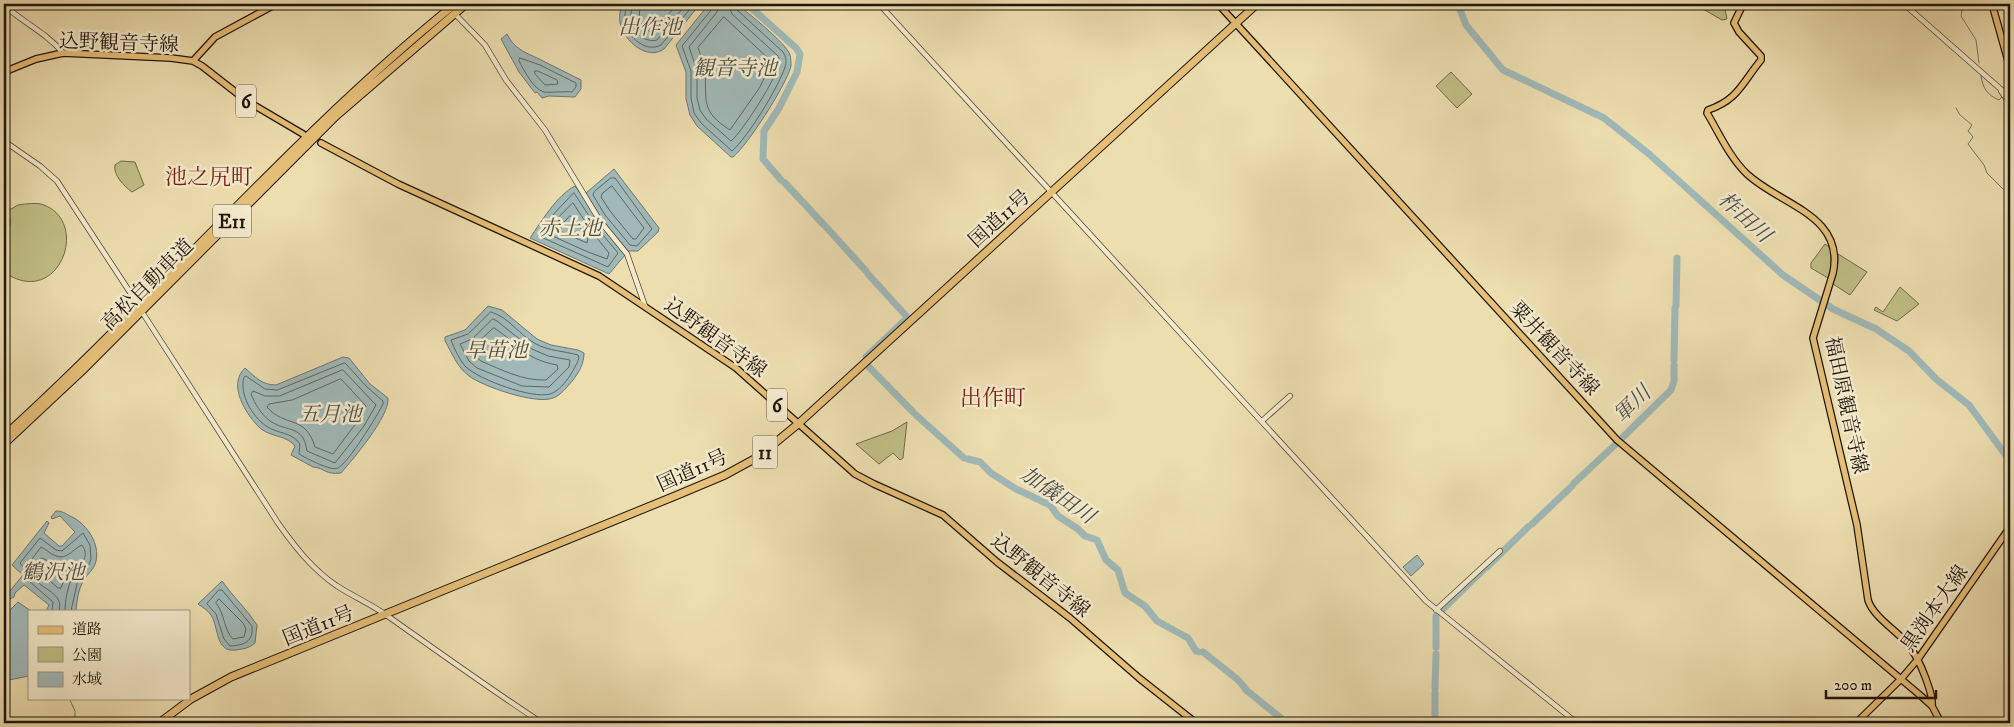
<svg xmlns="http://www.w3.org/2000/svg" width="2014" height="727" font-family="'IM FELL DW Pica','Noto Serif JP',serif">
<rect width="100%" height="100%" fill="#eddeb0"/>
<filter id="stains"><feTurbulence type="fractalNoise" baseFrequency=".004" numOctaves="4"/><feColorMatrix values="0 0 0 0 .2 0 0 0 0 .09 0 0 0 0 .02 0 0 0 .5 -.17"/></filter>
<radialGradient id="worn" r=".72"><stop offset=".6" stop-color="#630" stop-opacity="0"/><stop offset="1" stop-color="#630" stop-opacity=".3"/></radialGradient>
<path fill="#c0bf86" stroke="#6e6a4a" d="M1701,4h9l1,5 5,-5h8l3,15 -5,1 -19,-11z
M1451,72l21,22 -15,14 -21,-22z
M121,161l14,1 9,23 -12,7c-8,-6 -19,-17 -17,-27z
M18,205c8,-1 19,-3 26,0 47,18 14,105 -40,67v-42l6,-4v-8l-4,-6z
M1825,244l6,4v18l-3,12 -17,-10v-5z
M1838,254l29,18 -17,23 -17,-11 5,-21z
M1900,287l19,17 -22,17 -23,-11 2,-3 7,5z
M907,422l-4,36 -3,2 -7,-7 -14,11 -23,-20 36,-13z"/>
<path fill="#a0b9b8" stroke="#6c7774" d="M622,4h78l-36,45c-17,12 -40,-8 -44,-26 -1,-6 0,-13 2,-19z
M709,4h28c11,9 50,40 53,51 1,3 1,8 1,11 -4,18 -44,80 -58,91h-2l-34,-31 -7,-11 -4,-16v-27l-10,-27z
M507,34c9,18 22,19 38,28 12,6 24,12 36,18v9l-6,8 -26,-1 -7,2 -5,-6 -2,1 -16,-21 -18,-33z
M614,169l45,59 -1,4 -20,19h-10l-27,-33 -15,-25z
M575,186l50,69 -16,19 -79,-36c11,-16 27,-43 45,-52z
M488,306l14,4 35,29 14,6 27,5 6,3c0,11 -5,19 -11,27 -5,6 -13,16 -20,18 -17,7 -71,-12 -84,-22 -12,-9 -17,-23 -24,-35v-4l20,-7z
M343,357l6,1 21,26 18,14c2,18 -35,61 -47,75 -16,2 -16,-5 -28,-6l-22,-12 4,-9c-7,-10 -23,-9 -34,-17 -15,-14 -34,-44 -16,-61 10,9 17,17 31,17z
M56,511c8,0 11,4 18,7 13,7 26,26 22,43 -2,9 -8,12 -12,19 -6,9 -7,21 -8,31h-30l3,-6 -25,-20 -9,8 -1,4 -6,3 -3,-3 18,-22 -11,-10 35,-44 2,2 -5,10 15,13h3l13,-14 -15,-16 -8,3 -1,-2z
M1417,555l7,9 -13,12 -8,-9z
M222,581c11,16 25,28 35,44l-2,18c-6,5 -11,6 -19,7 -21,3 -17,-23 -25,-35 -3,-5 -9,-8 -13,-11z
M18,602l13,9h-2v65l-25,5v-65z"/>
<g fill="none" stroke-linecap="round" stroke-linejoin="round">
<path stroke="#5e6762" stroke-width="1" d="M626,4c0,6 -2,13 -1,19 4,15 21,30 36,22l33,-41
M633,4c-1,5 -3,11 -2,16 2,13 14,23 26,20l29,-36
M640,4l-1,17 12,12 3,-1 23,-28
M713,4l-1,5 -30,37 9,25v27l3,15 7,10 31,28c16,-14 46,-63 53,-84 2,-5 1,-10 -2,-15l-47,-43 -1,-5
M719,4l-2,8 -28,35 8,23v28l3,12 6,9 25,22c12,-10 47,-65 49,-80l-2,-5 -46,-42 -4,-10
M724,17l48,45 -12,25 -30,43c-30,-19 -23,-29 -25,-59 -1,-8 -4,-15 -7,-23z
M520,58l20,7 36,18v4l-4,5c-5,-1 -25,1 -28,0 -11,-3 -20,-22 -25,-31z
M535,71h3l19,9 1,4 -13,1 -10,-11z
M611,178h4l37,51 -15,17 -7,-1 -25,-30 -12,-20 1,-3z
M612,186l32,42 -8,11h-3l-23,-28 -9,-14 1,-3z
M574,193l23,35 21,25 -10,14 -69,-31 12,-19z
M573,203l19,29 17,21 -2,6 -19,-7 -40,-18 7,-13z
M570,216l3,1 15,22 -1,4 -27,-12 1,-5z
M491,312c18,5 28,23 45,32 13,7 28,7 42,11l1,3c-4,11 -16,32 -29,36 -18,5 -70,-14 -84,-27 -6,-6 -12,-19 -15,-27l17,-6z
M493,319l4,2 35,28 16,7 22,4 -1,7 -20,20 -27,-1 -45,-18 -8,-7 -9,-17 12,-5z
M494,328c25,16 30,31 63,37l1,4 -12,11c-23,1 -44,-10 -65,-19l-6,-5 -3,-8z
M345,363l22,24 16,14v3c-6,12 -34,58 -45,64 -6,4 -32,-10 -39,-14l1,-10c-8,-12 -22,-10 -34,-18 -14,-10 -27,-32 -22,-49l2,-1 19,13 12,1z
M343,370l33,35 -12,21 -29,37 -28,-12c-4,-27 -19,-18 -37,-30 -9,-7 -15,-17 -19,-27l2,-3 12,5h14z
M341,379l25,27 -9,16 -24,32 -18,-7c-10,-33 -30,-19 -48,-40l2,-3 23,-4z
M42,558l12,6 15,1 -8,23h-3l-16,-14 -4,-11z
M219,590h3l30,36c1,16 -7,19 -22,20l-6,-7 -8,-25 -9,-10z
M219,599l24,24 3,6 -2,8 -11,2c-9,-8 -8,-25 -17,-36z
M52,611l1,-9 -25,-22 -1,-8 -7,-9 20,-25 16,12 6,1 21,-18 7,12 1,14 -4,11 -9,9 -7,32
M59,611c6,-18 -18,-21 -25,-34 -2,-4 -3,-10 -5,-14l12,-16c5,2 9,7 15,9 11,4 17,-7 26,-11 9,13 -3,20 -9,31 -5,9 -8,24 -8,35"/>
<path stroke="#6c7774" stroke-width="1" d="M1951,4l4,4 7,2 -1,6 15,24 3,23
M1981,75c1,12 6,20 18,25l4,-4
M1956,108l4,7 12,10 -4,6 5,6 -5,7 16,21 3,8 21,21
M2006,200l2,18
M69,698l6,13v12"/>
<path stroke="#a0b9b8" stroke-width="7" d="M747,4l49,44 4,6 -3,18 -18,36 -15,23 -1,28 18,21
M1458,4l8,21 37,45 101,48 45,36 134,121 50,34 43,20 33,22 27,28 33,26 41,56
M785,183l39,42
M827,228l39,43
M868,274l40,44
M1676,306l1,-48
M866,357l39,-37
M1674,360l1,-52
M868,366l45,46
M916,415l48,43
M1621,439l50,-49 3,-9v-16
M968,459l12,3 11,11 25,16 34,16 8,11 20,13 7,7 12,4 9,20 12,10 7,23 20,13 12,15 31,17 8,13 3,1
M1574,483l42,-39
M1532,524l40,-38
M1487,567l41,-40
M1442,610l42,-41
M1436,647v-31
M1203,652l34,27 8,9
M1435,688l1,-34
M1246,690l41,33
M1435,723v-30"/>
<g stroke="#514736" stroke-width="6">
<path id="minor" d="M444,4l1,1
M879,4l547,597 151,122
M1904,4l100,88 6,1
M4,5c18,17 43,28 59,48
M457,16l28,29 21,35 39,50 55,91 27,33 18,52
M2001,91l9,13
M4,141l36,25 17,15 80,122
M144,315l134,208c17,24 34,46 59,63 17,11 36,19 52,31 51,36 101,72 153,106
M1262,421l28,-25
M1436,610l64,-59
M2009,723l1,-10"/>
</g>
<g stroke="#1d150d" stroke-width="8">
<path id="major" d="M1218,4l399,436 304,256 11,10 9,17
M1743,4l-9,19 5,9 22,24v4c-19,23 -23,40 -53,50l-1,3c12,20 23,45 40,61 33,31 98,41 86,99l-20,65 44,187 11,75c5,16 26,29 37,41 10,11 16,24 21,38 3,9 7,18 6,27
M1992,4l18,64
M193,61l22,-24 61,-33
M4,72l32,-13 27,-6 108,5 22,3 9,5 45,35 56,33
M321,143l77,41 201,92 137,92 119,106 19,10 69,31 54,47 73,56 69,60 57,45
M1856,723l45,-44 17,-20 92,-132"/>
</g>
<g stroke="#1d150d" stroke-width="9">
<path id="highway" d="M4,436c154,-140 289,-301 451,-432
M4,444l78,-73 254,-255 130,-112
M159,723l32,-24 40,-22 444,-181 50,-21 33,-18 40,-33 459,-420"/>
</g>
<use href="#minor" stroke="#f3eacc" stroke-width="4.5"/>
<use href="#major" stroke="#e6bf78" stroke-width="5.5"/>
<use href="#highway" stroke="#e6bf78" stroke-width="7"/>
</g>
<g text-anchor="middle" stroke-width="5" stroke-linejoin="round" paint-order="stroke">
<g fill="#f3eacc" stroke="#5d5546" stroke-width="1">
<rect x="236" y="84.5" width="20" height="33" rx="4"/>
<rect x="213" y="204.5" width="38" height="33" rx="4"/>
<rect x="767" y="388.5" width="20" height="33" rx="4"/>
<rect x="752.5" y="435.5" width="25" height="33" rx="4"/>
</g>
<g font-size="19" font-weight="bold" fill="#1d150d">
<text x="246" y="108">6</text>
<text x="232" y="228">E11</text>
<text x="777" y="412">6</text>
<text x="765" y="459">11</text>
</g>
<g font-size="20" fill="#1d150d" stroke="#f3eacc">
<text transform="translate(119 42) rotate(2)" y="7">込野観音寺線</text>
<text transform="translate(999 218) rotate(-42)" y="7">国道11号</text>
<text transform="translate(147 284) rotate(-45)" y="7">高松自動車道</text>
<text transform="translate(716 337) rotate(36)" y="7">込野観音寺線</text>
<text transform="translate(1555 348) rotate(47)" y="7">粟井観音寺線</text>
<text transform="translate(1847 405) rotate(78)" y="7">福田原観音寺線</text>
<text transform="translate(692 470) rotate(-24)" y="7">国道11号</text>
<text transform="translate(1041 575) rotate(39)" y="7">込野観音寺線</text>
<text transform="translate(1934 608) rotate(-55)" y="7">黒渕本大線</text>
<text transform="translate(318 625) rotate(-22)" y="7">国道11号</text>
</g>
<g font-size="21" font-style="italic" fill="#4b4e49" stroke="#f3eacc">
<text x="650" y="34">出作池</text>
<text x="735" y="75">観音寺池</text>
<text transform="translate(1745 217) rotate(42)" y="7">柞田川</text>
<text x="570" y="235">赤土池</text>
<text x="496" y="357">早苗池</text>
<text transform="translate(1632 404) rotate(-44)" y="7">軍川</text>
<text x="330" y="421">五月池</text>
<text transform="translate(1058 495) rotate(34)" y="7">加儀田川</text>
<text x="53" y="579">鶴沢池</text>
</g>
<g font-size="22" fill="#7a1f14" stroke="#f3eacc">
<text x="209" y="184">池之尻町</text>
<text x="993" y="405">出作町</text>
</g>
</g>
<rect width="2014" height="727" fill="none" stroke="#eddeb0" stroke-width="20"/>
<rect x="5" y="5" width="2004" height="717" fill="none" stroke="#1d150d" stroke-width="2.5"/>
<rect x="10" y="10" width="1994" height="707" fill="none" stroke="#1d150d"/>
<rect x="28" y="610" width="162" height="90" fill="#f3eacc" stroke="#9d9580"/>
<rect x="38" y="626" width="25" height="8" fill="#e6bf78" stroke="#9d9580"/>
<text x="72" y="634" font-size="15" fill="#1d150d">道路</text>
<rect x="38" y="647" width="25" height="15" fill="#c0bf86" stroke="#9d9580"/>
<text x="72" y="660" font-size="15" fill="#1d150d">公園</text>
<rect x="38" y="672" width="25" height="15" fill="#a0b9b8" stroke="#9d9580"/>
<text x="72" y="684" font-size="15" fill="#1d150d">水域</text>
<path d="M1826 690v8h110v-8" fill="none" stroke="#1d150d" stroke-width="2.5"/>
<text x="1834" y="690" font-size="15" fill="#1d150d" stroke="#f3eacc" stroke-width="4" paint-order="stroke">200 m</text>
<rect width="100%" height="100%" filter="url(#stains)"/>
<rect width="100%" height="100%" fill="url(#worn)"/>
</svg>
